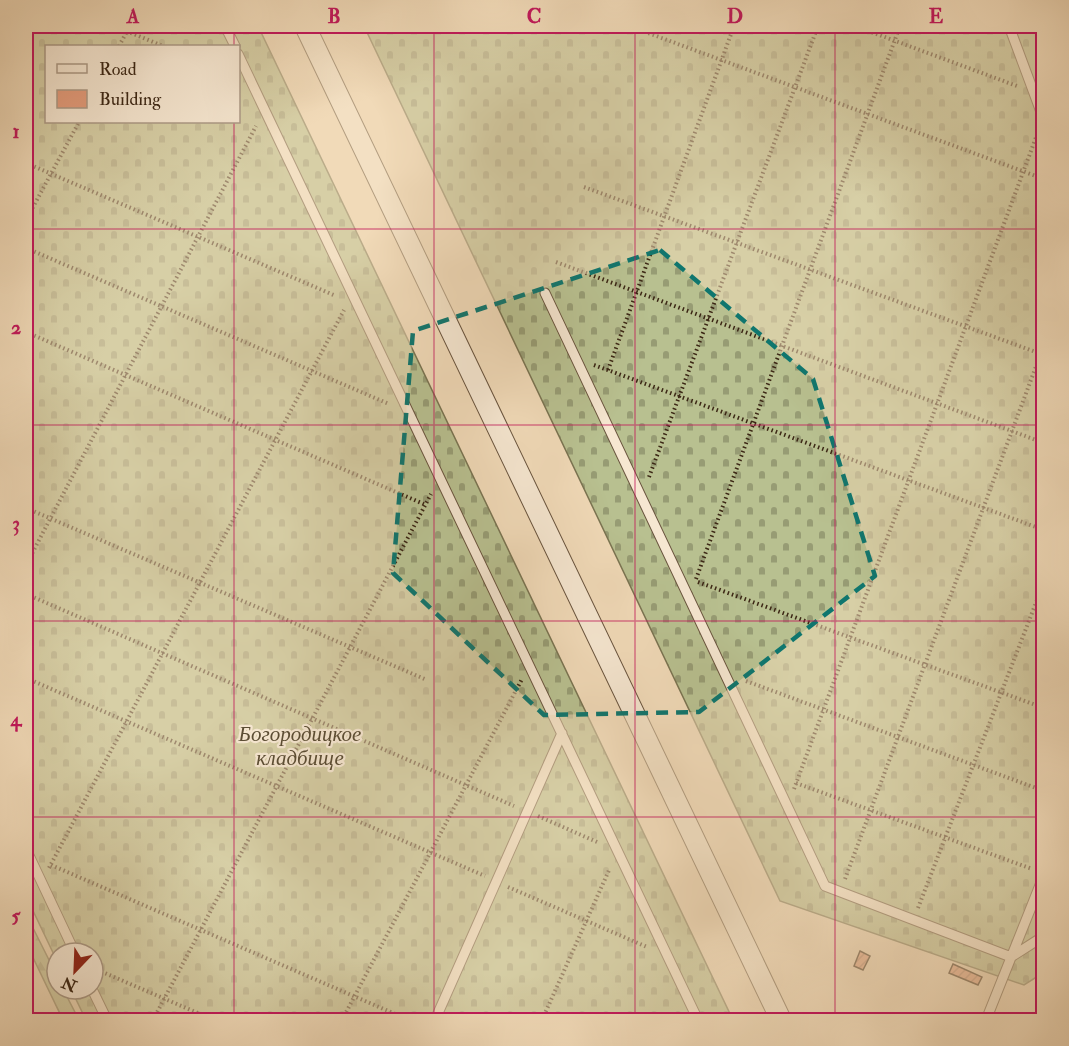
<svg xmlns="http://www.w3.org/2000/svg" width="1069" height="1046" font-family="'IM FELL Double Pica',serif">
<defs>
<pattern id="forest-firs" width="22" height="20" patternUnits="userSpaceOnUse" patternTransform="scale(1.5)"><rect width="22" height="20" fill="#b8c090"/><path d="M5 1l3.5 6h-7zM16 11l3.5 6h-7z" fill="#979c74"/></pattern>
<pattern id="cemetery-stones" width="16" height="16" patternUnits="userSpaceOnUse" patternTransform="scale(1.5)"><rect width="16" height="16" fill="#b8c090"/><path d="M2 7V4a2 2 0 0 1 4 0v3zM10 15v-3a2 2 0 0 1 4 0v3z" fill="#979c74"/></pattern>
<pattern id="building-hatch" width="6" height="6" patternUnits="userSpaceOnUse" patternTransform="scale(1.5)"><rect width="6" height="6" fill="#e59d7d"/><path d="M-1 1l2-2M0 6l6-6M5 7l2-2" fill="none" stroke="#bb8065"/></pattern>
</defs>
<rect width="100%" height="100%" fill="#f1dab8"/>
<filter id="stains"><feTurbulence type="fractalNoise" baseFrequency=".00333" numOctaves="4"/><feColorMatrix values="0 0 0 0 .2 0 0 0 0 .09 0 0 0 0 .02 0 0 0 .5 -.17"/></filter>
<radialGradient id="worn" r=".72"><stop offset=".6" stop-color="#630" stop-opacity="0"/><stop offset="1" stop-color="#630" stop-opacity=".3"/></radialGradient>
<path fill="url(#forest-firs)" stroke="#7a7452" stroke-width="1.5" d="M26,914l31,62v13h6l16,31h-16l-37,-77z"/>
<path fill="url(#cemetery-stones)" stroke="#7a7452" stroke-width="1.5" fill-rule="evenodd" d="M26,26h232l475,994h-647l-15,-31h22v-36h-36v8l-31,-65zM46,46h192v76h-192z
M364,26h679v947l-19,12 -244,-84z"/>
<path fill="url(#building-hatch)" stroke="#3c2715" stroke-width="1.5" d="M860,951l10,5 -7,14 -9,-4z
M953,964l29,13 -4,8 -29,-12z"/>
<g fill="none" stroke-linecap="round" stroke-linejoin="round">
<g stroke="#69543e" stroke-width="11">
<path id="lane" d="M225,26l10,20
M1009,26l35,94
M238,54l460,966
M545,293l280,593 186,71 33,-21
M26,849l49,104
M92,989l15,31
M435,1020l127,-287
M986,1020l58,-145"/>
</g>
<g stroke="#69543e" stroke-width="22">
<path id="street" d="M305,26l476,994"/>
</g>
<path stroke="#3c2715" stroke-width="4" stroke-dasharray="1.5 3" stroke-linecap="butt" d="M114,26l49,20
M855,26l162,60
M640,30l404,149
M119,46l11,-20
M26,163l310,133
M584,187l460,168
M26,220l53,-98
M26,248l363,156
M556,262l488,181
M26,332l400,173
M594,365l450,165
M608,370l126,-344
M649,477l169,-451
M26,508l401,172
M26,565l230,-439
M696,579l204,-553
M698,582l346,126
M26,594l488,212
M26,678l459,198
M746,681l298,110
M796,783l236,86
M794,789l244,-657
M538,816l59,26
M51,865l358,155
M49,868l295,-558
M845,879l199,-534
M508,887l139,60
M918,908l126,-326
M93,968l121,52
M153,1020l278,-526
M342,1020l180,-341
M542,1020l68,-152"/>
<use href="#lane" stroke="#f6e7d1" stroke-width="9"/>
<use href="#street" stroke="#f6e7d1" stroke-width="20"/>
</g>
<path d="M0 0H1069V1046H0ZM660,250l153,129 62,197 -176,136 -155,3 -151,-142 20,-242z" fill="#f1dab8" fill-opacity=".55" fill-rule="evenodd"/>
<path fill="none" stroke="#0f766e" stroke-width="4.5" stroke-dasharray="12 8" stroke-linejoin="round" d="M660,250l153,129 62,197 -176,136 -155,3 -151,-142 20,-242z"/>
<path fill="none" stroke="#c2185b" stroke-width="1.5" stroke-opacity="0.55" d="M234,26v20M434,26v994M635,26v994M835,26v994M234,122v898M26,229h1018M26,425h1018M26,621h1018M26,817h1018"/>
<g text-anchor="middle" stroke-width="4.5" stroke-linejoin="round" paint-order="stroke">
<g font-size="21" font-style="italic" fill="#5b4d34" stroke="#f6e7d1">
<text x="300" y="741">Богородицкое<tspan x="300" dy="24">кладбище</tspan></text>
</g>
</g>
<rect width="1069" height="1046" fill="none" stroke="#f1dab8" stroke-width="66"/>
<rect x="45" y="45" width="195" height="78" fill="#f6e7d1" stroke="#ac9a86" stroke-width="1.5"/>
<rect x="57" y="64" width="30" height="9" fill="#f6e7d1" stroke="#ac9a86" stroke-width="1.5"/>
<text x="99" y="75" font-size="18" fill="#3c2715">Road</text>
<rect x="57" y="90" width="30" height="18" fill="#e59d7d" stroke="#ac9a86" stroke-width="1.5"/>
<text x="99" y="105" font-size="18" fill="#3c2715">Building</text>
<g transform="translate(75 971) rotate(203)"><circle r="28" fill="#f6e7d1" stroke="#ac9a86" stroke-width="1.5"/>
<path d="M0-4.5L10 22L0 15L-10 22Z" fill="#8f2418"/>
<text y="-9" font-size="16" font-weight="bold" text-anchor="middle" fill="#3c2715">N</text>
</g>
<rect x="33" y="33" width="1003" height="980" fill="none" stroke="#c2185b" stroke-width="2"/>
<g font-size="20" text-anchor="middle" font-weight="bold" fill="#c2185b">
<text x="133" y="23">A</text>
<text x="334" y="23">B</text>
<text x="534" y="23">C</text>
<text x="735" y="23">D</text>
<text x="936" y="23">E</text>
<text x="16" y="138">1</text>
<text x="16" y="334">2</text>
<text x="16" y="530">3</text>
<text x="16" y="726">4</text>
<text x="16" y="922">5</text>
</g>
<rect width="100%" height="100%" filter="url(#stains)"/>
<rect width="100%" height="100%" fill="url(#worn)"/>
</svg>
